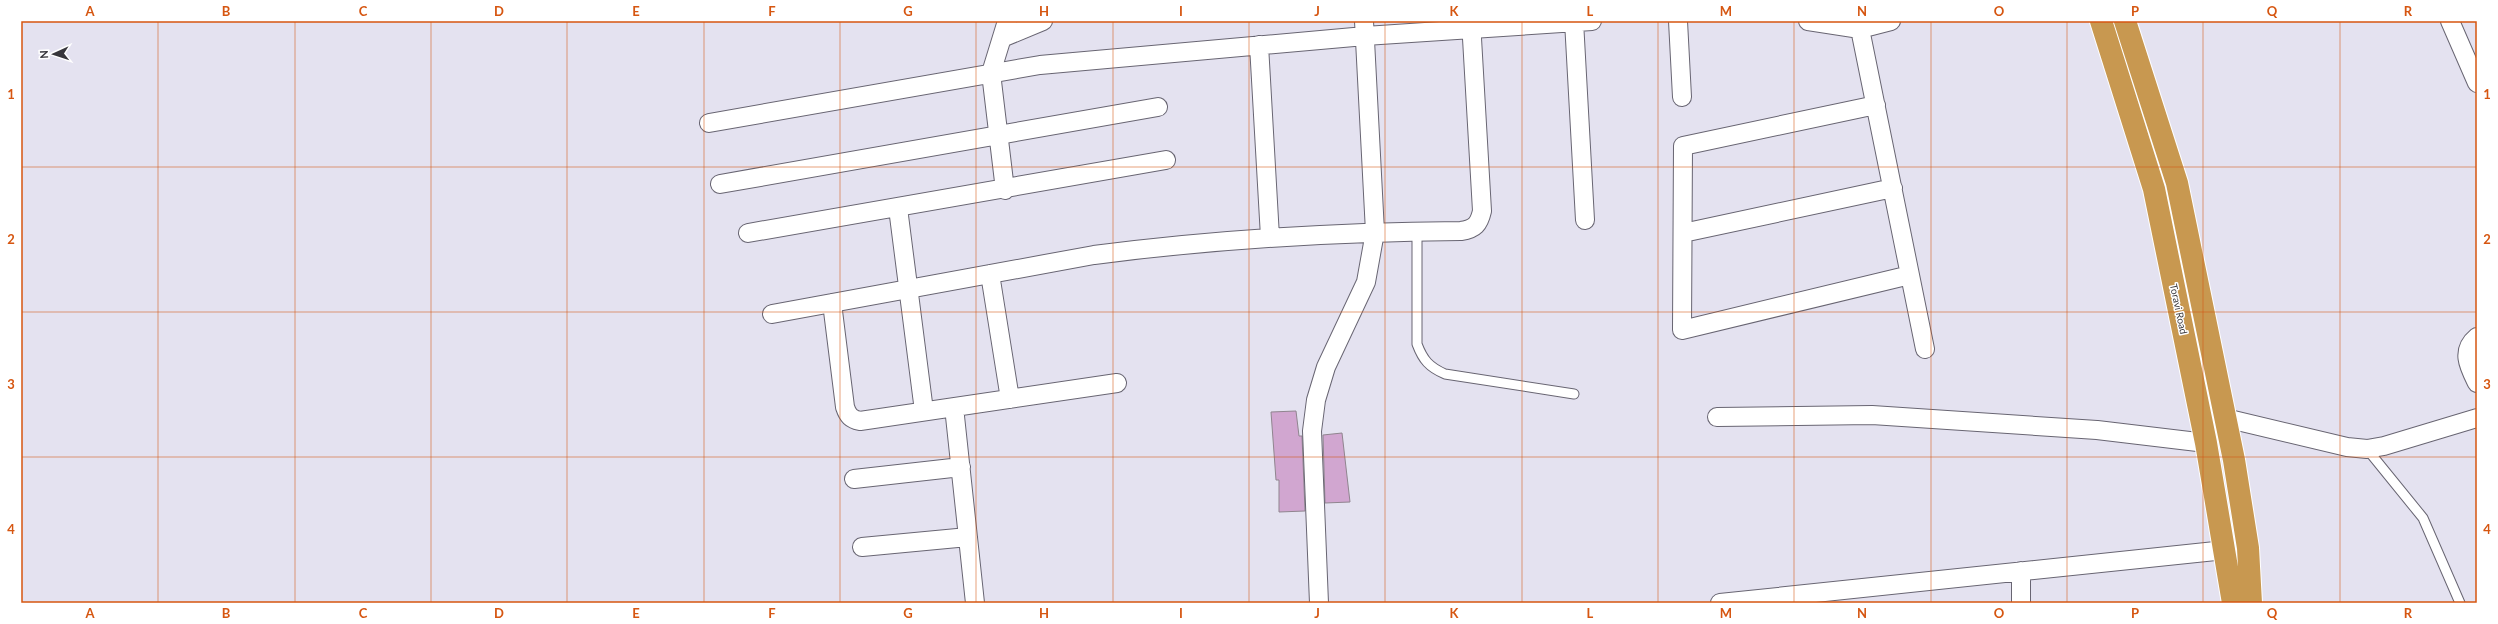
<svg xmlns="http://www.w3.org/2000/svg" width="2498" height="624" font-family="Lato,sans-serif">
<rect width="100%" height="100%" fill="#e4e2f0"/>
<path fill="#d1a6d0" stroke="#90858f" d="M1296,411l3,25h3l3,75 -26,1v-32h-3l-5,-68z
M1342,433l8,69 -25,1 -2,-68z"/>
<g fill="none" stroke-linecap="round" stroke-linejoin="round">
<g stroke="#686572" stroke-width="11">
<path id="service" d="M1417,232v112c6,16 12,23 28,30l129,20
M2367,449l56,69 37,85"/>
</g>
<g stroke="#686572" stroke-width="20">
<path id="minor" d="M1574,21l11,199
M1678,21l4,76
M1808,21l52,8 31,-8
M2450,21l27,62
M1860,29l65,320
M1002,38l41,-17
M1259,45l11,192
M1876,105l-193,41 -1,184 228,-55
M709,123l331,-58 325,-29 227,-15
M720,184l438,-77
M1005,190l-14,-117 16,-52
M898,208l26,203
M748,233l418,-73
M1683,233l210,-45
M990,274l20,125
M832,303l13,104c3,9 6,12 15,14l257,-38
M772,314l322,-59c122,-16 244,-23 367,-24 14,-2 18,-7 21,-20l-11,-190
M2477,337c-17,14 -8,30 0,46
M954,407l21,196
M1717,417l155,-2 225,15 109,13
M2225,418l122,29 20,2 17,-3 93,-28
M854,479l107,-12
M862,547l106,-10
M2021,571v32
M1319,603l-7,-172 4,-31 10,-33 40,-85 9,-50 -11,-211
M1720,603l505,-53"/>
</g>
<g stroke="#fff" stroke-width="24">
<path id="trunk" d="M2101,21l53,168 52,254 27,160
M2125,21l52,162 57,277 14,88 3,55"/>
</g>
<use href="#service" stroke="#fff" stroke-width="9"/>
<use href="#minor" stroke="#fff" stroke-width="18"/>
<use href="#trunk" stroke="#c89850" stroke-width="22"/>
</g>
<path fill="none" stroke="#d65611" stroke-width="1" stroke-opacity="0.55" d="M158,21v582M295,21v582M431,21v582M567,21v582M704,21v582M840,21v582M976,21v582M1113,21v582M1249,21v582M1385,21v582M1522,21v582M1658,21v582M1794,21v582M1931,21v582M2067,21v582M2203,21v582M2340,21v582M21,167h2456M21,312h2456M21,457h2456"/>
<g text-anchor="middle" stroke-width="3" stroke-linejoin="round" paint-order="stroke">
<g font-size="10" fill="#37363b" stroke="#fff">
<text transform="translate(2179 309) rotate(78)" y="4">Toravi Road</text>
</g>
</g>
<rect width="2498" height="624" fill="none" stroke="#ffffff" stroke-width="44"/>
<g transform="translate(54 54) rotate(267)" stroke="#ffffff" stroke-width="3" paint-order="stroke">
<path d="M0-3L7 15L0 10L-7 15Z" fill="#37363b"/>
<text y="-6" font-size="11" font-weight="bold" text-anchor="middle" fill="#37363b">N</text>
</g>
<rect x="22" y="22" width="2454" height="580" fill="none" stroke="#d65611" stroke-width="1.5"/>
<g font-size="13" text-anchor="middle" font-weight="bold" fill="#d65611">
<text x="90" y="16">A</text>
<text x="226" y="16">B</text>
<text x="363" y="16">C</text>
<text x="499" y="16">D</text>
<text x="636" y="16">E</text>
<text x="772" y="16">F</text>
<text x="908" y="16">G</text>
<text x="1044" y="16">H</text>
<text x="1181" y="16">I</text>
<text x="1317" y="16">J</text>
<text x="1454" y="16">K</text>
<text x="1590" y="16">L</text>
<text x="1726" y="16">M</text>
<text x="1862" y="16">N</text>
<text x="1999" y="16">O</text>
<text x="2135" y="16">P</text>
<text x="2272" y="16">Q</text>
<text x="2408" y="16">R</text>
<text x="11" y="99">1</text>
<text x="2487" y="99">1</text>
<text x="11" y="244">2</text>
<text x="2487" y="244">2</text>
<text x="11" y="389">3</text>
<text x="2487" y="389">3</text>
<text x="11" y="534">4</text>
<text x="2487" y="534">4</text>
<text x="90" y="618">A</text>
<text x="226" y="618">B</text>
<text x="363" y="618">C</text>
<text x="499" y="618">D</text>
<text x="636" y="618">E</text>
<text x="772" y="618">F</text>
<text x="908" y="618">G</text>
<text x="1044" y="618">H</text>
<text x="1181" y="618">I</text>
<text x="1317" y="618">J</text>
<text x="1454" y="618">K</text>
<text x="1590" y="618">L</text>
<text x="1726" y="618">M</text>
<text x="1862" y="618">N</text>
<text x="1999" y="618">O</text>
<text x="2135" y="618">P</text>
<text x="2272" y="618">Q</text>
<text x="2408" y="618">R</text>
</g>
</svg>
